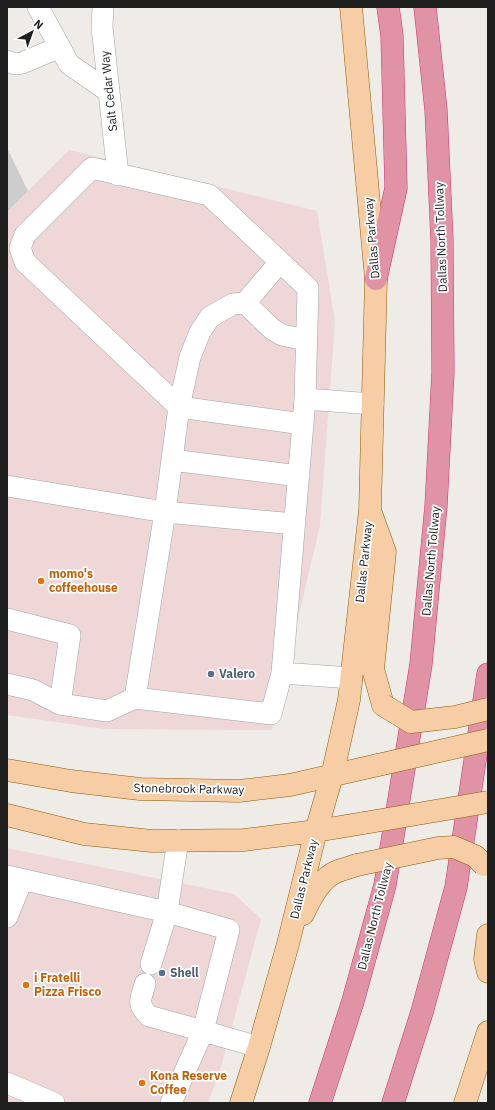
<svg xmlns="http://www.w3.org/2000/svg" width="495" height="1110" font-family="'IBM Plex Sans',sans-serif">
<rect width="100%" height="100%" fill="#efebe6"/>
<path fill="#efd6d7" d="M69,150l248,61 18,110 -15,204 -48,205 -168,-1 -97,-14v-503z
M7,848l227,46 27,25 -41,152 -12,32h-201z"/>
<path fill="#cdcdcd" d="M7,148l21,43 -21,21z"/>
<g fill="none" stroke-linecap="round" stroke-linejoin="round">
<g stroke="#a3a3a3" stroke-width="22">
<path id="minor" d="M38,7l31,57 40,28
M103,7l-1,20 16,148
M7,61l8,3 7,-1 38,-16
M280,262l-35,41 -12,1 -23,13 -10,15 -10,25 -11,50 124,17
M245,303l27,26 10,6 24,5
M172,460l127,16
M7,486l158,26 129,12
M7,619l63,16 -10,69
M282,673l-11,41 -136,-16 30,-186 14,-105 -154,-145 -5,-14 5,-13 67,-67 117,27 99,93 -3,111
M351,678l-69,-5 23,-274 68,5
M7,684l26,6 27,14 47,7 28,-13
M7,876l160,36 60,17 2,1 -26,101 56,16
M7,917l15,-37
M151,964l16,-52 11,-72
M145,984c-4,16 -9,19 4,32l54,15 -32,72
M7,1083l47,20"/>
</g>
<g stroke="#905b0a" stroke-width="23">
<path id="major" d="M372,516l13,36 -12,117 10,36
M7,770l64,11 69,8 99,2 51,-6 88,-20
M7,815l77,19 68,7 92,-1 72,-9 48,-8
M303,914c8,-16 17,-36 35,-43 6,-2 13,-4 19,-6
M488,935l-3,24 3,13
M241,1103l18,-56 29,-103 28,-113 16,-55 7,-31 10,-45 21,-190 6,-231 -25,-272
M465,1103l23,-71"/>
</g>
<g stroke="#d03071" stroke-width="23">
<path id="highway" d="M376,279l20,-91 -4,-152 -4,-29
M320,1103l33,-102 32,-116 36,-221 15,-158 7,-134 -1,-132 -6,-130 -11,-103
M393,1103l29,-91 34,-125 32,-213"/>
</g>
<use href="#minor" stroke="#fff" stroke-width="21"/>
<use href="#major" stroke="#f6cda4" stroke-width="22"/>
<use href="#highway" stroke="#e193a6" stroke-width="22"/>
<g stroke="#905b0a" stroke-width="23" stroke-linecap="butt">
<path id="major-bridge" d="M383,705l28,17 44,-5 33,-8
M378,765l110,-25
M364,823l124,-21
M357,865l81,-17 16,-1 21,9 9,9"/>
</g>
<use href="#major-bridge" stroke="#f6cda4" stroke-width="22"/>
</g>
<g fill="#e8710a" stroke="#fff" stroke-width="1.5">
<circle cx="41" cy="581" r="4"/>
<circle cx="26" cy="985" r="4"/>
<circle cx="142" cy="1083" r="4"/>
</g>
<g fill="#5c6f8a" stroke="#fff" stroke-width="1.5">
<circle cx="211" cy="674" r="4"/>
<circle cx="162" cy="973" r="4"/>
</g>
<g text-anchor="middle" stroke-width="3.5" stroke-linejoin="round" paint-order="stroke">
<g font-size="12" fill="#1f1f1f" stroke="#fff">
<text transform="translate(109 91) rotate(-96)" y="4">Salt Cedar Way</text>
<text transform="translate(441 237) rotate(-92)" y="4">Dallas North Tollway</text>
<text transform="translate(372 238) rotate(-95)" y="4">Dallas Parkway</text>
<text transform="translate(431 561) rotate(-85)" y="4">Dallas North Tollway</text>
<text transform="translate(364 562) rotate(-84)" y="4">Dallas Parkway</text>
<text transform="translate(189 789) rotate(1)" y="4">Stonebrook Parkway</text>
<text transform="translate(304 879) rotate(-76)" y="4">Dallas Parkway</text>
<text transform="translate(375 916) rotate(-76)" y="4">Dallas North Tollway</text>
</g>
<g font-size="12" font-weight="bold" fill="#c56008" stroke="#fff" text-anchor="start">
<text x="49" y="578">momo's<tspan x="49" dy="14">coffeehouse</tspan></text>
<text x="34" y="982">i Fratelli<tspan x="34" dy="14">Pizza Frisco</tspan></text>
<text x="150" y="1080">Kona Reserve<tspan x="150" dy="14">Coffee</tspan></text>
</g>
<g font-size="12" font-weight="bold" fill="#4e5e75" stroke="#fff" text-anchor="start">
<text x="219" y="678">Valero</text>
<text x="170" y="977">Shell</text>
</g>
</g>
<rect width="495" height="1110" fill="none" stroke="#1f1f1f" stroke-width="16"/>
<g transform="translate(32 32) rotate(41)" stroke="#ffffff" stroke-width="3" paint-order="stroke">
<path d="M0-3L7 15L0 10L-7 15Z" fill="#1f1f1f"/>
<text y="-6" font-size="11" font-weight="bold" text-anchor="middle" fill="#1f1f1f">N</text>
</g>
</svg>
